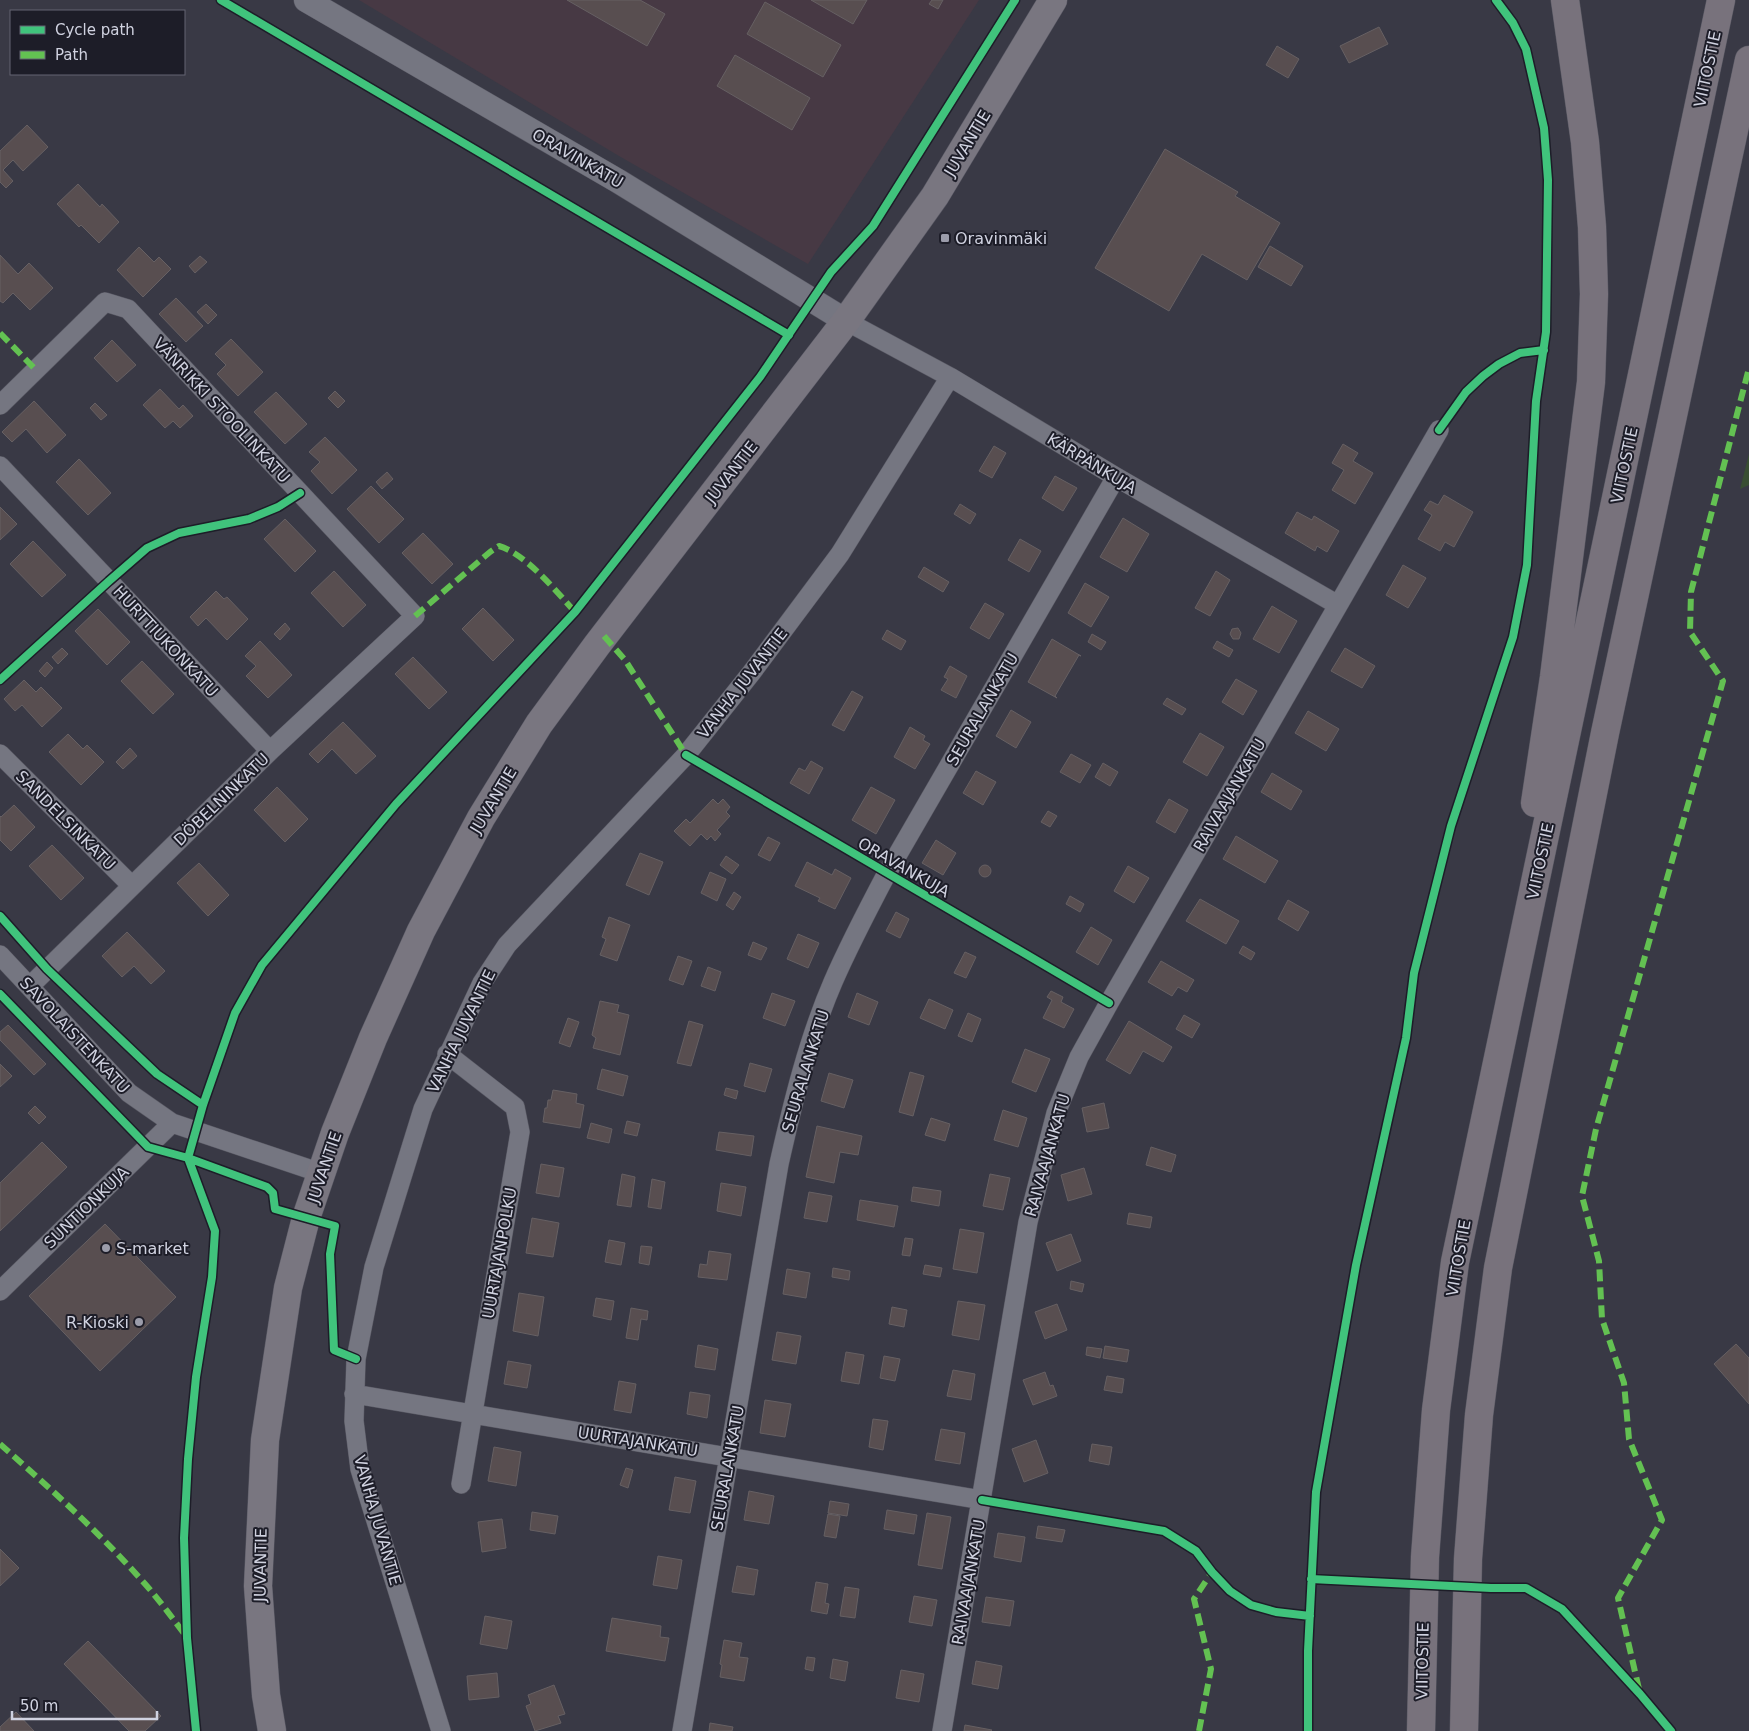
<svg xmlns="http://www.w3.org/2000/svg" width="1749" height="1731" font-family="'DejaVu Sans',sans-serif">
<rect width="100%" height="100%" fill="#393945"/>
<path fill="#473944" d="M359,0h620l-171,264 -189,-108z"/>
<path fill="#394e33" d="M1749,454v31l-9,4z"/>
<path fill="#584e50" stroke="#666063" d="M567,0h73l25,14 -18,32z
M811,0h56l-14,24z
M932,0h11l-5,9 -9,-5z
M765,2l76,43 -18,32 -76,-43z
M1379,27l9,17 -39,19 -9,-17z
M1277,46l22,13 -11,19 -22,-13z
M735,55l75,43 -18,32 -75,-44z
M27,125l21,22 -25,24 -10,-11 -10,10 10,11 -7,7 -6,-6v-31z
M1165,149l73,43 -3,4 45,27 -33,57 -45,-26 -33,57 -74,-43z
M78,184l22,23 2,-3 17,18 -20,21 -18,-18 -2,2 -22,-23z
M1270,246l33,20 -12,20 -33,-19z
M139,247l15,15 5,-5 12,12 -28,28 -26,-27z
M0,255l18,19 11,-11 24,25 -23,22 -17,-17 -10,10 -3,-2z
M200,256l7,6 -12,11 -6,-7z
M176,298l27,28 -17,16 -27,-28z
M206,304l11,11 -9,9 -11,-12z
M231,339l32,33 -25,24 -21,-22 9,-9 -11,-11z
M112,340l24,25 -19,17 -23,-24z
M160,389l19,20 4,-4 10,11 -13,12 -7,-7 -8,7 -22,-23z
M335,391l10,10 -7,7 -10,-10z
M276,392l31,32 -22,20 -31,-32z
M34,401l32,34 -19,18 -21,-24 -14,13 -10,-10z
M95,403l12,12 -6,5 -11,-12z
M325,437l32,33 -25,24 -21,-23 9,-9 -11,-10z
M1343,444l15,9 -5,8 20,12 -18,31 -23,-14 12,-20 -12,-7z
M994,446l12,7 -14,25 -13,-7z
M79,459l32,34 -23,22 -32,-33z
M387,472l6,7 -11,10 -6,-7z
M1055,476l22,12 -14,23 -21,-13z
M371,486l33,33 -25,24 -32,-34z
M1444,495l29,17 -19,35 -9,-5 -5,9 -22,-12 14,-24 -8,-5 6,-9 8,4z
M960,504l16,10 -6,10 -16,-10z
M0,507l17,17 -17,16z
M1297,512l15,8 2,-4 25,15 -12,21 -10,-6 -2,5 -30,-18z
M1123,518l26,16 -22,38 -27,-15z
M285,519l31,32 -21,21 -31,-33z
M423,533l30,31 -21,20 -30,-31z
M1020,539l21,12 -12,21 -21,-12z
M33,541l33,34 -24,22 -32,-33z
M1403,565l23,13 -18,30 -22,-13z
M924,567l25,15 -6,10 -25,-15z
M334,571l32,34 -23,22 -32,-34z
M1216,571l14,9 -20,36 -15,-8z
M1085,583l24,14 -18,30 -23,-14z
M216,591l8,8 3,-2 21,22 -21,21 -21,-22 -8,8 -8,-9z
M985,603l19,11 -15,25 -19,-11z
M1272,606l25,15 -18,32 -26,-14z
M483,608l31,32 -21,21 -31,-32z
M98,609l32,33 -23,23 -32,-34z
M285,623l5,6 -10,11 -6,-6z
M1238,628l3,5 -2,6h-6l-3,-5 2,-5z
M887,630l19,11 -5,9 -19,-11z
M1092,634l14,8 -5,8 -13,-8z
M1052,639l29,17 -2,-1 -24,41 2,2 -29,-16z
M260,641l32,34 -24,23 -22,-22 10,-10 -11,-10z
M1217,641l16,9 -4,7 -16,-9z
M62,648l6,6 -10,10 -6,-7z
M1345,648l30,18 -13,22 -31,-17z
M413,657l34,35 -18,17 -34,-35z
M142,661l32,33 -21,20 -32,-33z
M47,662l6,6 -8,9 -6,-6z
M950,666l17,10 -11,22 -15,-8 7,-11 -4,-2z
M1236,679l21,12 -14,24 -21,-13z
M24,680l12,12 5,-5 21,21 -20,19 -20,-22 -7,6 -11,-12z
M852,691l11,6 -19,34 -12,-6z
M1167,698l19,11 -4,6 -19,-11z
M1011,710l20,12 -15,26 -20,-12z
M1308,711l31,18 -13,22 -31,-18z
M343,722l33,34 -20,18 -24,-25 -14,14 -9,-9z
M910,727l15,9 -2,4 7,4 -15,25 -21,-12z
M1200,733l24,14 -17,29 -24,-14z
M68,734l15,15 4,-4 17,17 -23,23 -32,-33z
M130,748l7,8 -14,13 -7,-7z
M1071,754l20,11 -11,18 -20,-11z
M811,761l12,7 -14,26 -19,-11 9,-15 6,3z
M1103,763l15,9 -8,14 -15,-9z
M976,771l20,11 -13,23 -20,-12z
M1272,773l30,18 -11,19 -30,-18z
M277,787l31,32 -23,23 -31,-32z
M871,787l24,13 -19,34 -24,-14z
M713,799l5,5 5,-5 7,8 -4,5 4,4 -13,14 4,4 -6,7 -4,-5 -4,4 -6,-6 -11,12 -16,-15 12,-12 4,4z
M1169,799l19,11 -13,23 -19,-11z
M14,805l21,22 -24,24 -11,-11v-24l1,1z
M1048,811l9,5 -7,11 -9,-5z
M1236,836l42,25 -13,22 -42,-24z
M768,837l12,6 -10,18 -12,-6z
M936,840l20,13 -13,22 -21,-12z
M52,845l32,33 -23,22 -32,-34z
M640,853l23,9 -14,33 -23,-10z
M726,856l13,9 -7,9 -12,-9z
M807,862l25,13 3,-6 16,9 -16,31 -17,-8 2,-3 -25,-12z
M199,863l30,32 -21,21 -31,-33z
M979 871a6 6 0 1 1 12 0a6 6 0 1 1-12 0Z
M1128,866l21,12 -15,25 -20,-12z
M710,872l16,7 -9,22 -16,-8z
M734,892l7,5 -8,13 -7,-5z
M1070,896l14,8 -4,8 -14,-8z
M1200,899l39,22 -13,23 -40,-23z
M1288,900l21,12 -11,19 -20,-12z
M896,912l13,7 -9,19 -14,-7z
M609,917l21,8 -13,36 -17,-6 6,-16 -4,-2z
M1091,927l21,13 -14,25 -22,-13z
M127,932l38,39 -14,13 -17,-18 -12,11 -20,-21z
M798,934l21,9 -11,25 -21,-9z
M753,942l14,6 -6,12 -13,-5z
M1243,946l12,7 -4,7 -12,-7z
M965,952l11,5 -10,21 -12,-5z
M678,956l14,5 -9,24 -14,-5z
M1161,961l33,19 -7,12 -9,-5 -6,9 -24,-14z
M708,967l13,5 -6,19 -14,-5z
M1051,991l12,6 -2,5 13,7 -10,19 -21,-10 9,-18 -5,-3z
M772,993l23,8 -10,25 -22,-8z
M857,993l21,9 -9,23 -21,-8z
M929,999l24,11 -8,19 -25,-11z
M600,1001l19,4 -2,7 12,3 -9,40 -27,-7 3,-10 -4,-3z
M968,1013l13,6 -9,23 -14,-6z
M1184,1015l16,9 -8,14 -16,-9z
M568,1018l11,4 -9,25 -11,-4z
M689,1021l14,4 -12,41 -14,-3z
M1129,1021l43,26 -9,15 -20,-11 -13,23 -24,-14z
M8,1025l38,39 -12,11 -34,-35v-8z
M1025,1049l25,10 -14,33 -24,-10z
M750,1063l22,6 -7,23 -21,-6z
M0,1064l12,12 -12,11z
M602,1069l26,7 -5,20 -26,-7z
M910,1072l14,4 -11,40 -14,-4z
M829,1073l24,7 -9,28 -23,-7z
M726,1088l12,3 -2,8 -12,-4z
M553,1090l24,4 -1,9 8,2 -4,23 -37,-6 2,-14h2l1,-8h3z
M1104,1103l5,25 -22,4 -5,-24z
M35,1106l11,11 -7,7 -11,-11z
M1003,1110l24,8 -9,29 -24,-7z
M931,1118l19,6 -5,17 -20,-6z
M627,1121l13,3 -3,12 -13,-3z
M591,1123l21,6 -3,14 -22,-5z
M817,1126l45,10 -4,19 -18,-3 -6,31 -28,-6z
M719,1132l35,4 -3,20 -35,-6z
M42,1142l25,25 -67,64v-48z
M1151,1147l25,8 -5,17 -25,-7z
M541,1164l23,4 -5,29 -23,-4z
M1084,1168l8,26 -24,7 -7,-26z
M622,1174l13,3 -4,30 -14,-2z
M990,1174l20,4 -7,32 -20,-4z
M652,1179l13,3 -4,27 -13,-2z
M721,1183l25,4 -5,29 -24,-5z
M913,1187l28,4 -2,15 -28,-5z
M809,1192l23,4 -5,26 -23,-4z
M860,1200l38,6 -4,21 -37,-7z
M1129,1213l23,4 -2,11 -23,-4z
M532,1218l27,5 -6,34 -27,-4z
M105,1224l71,73 -76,74 -71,-75z
M960,1229l24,4 -7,40 -24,-4z
M1071,1234l10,27 -24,10 -11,-28z
M905,1238l8,1 -3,17 -8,-1z
M609,1240l16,3 -4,22 -16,-3z
M641,1246l11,1 -3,18 -10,-2z
M709,1251l22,3 -4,26 -29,-3 2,-13 7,1z
M925,1265l17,3 -2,9 -17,-3z
M833,1268l17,3 -1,9 -17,-3z
M787,1269l23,4 -4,25 -23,-4z
M1071,1281l13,3 -2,8 -12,-3z
M519,1293l25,4 -6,39 -25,-5z
M596,1298l18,3 -3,19 -18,-4z
M958,1301l27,4 -6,35 -27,-5z
M1057,1304l10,26 -22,9 -10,-27z
M892,1307l15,3 -3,17 -15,-3z
M631,1308l17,3 -1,9 -6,-1 -3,21 -12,-2z
M777,1332l24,4 -5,28 -24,-4z
M1736,1344l13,14v46l-35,-40z
M698,1345l20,4 -3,21 -20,-3z
M1105,1346l24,4 -2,12 -24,-4z
M1087,1347l15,2 -2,9 -14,-3z
M846,1352l18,3 -5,29 -18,-3z
M884,1356l16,3 -5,22 -15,-3z
M508,1361l23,4 -4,23 -23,-4z
M953,1370l22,4 -4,26 -24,-4z
M1045,1372l5,14 3,-1 4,11 -24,9 -10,-25z
M1107,1376l17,3 -2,14 -18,-3z
M619,1381l17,3 -5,29 -17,-3z
M690,1392l20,3 -3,23 -20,-4z
M765,1400l26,4 -6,33 -25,-4z
M873,1419l15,2 -5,29 -14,-3z
M941,1429l24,4 -5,31 -25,-4z
M1036,1440l12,33 -24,9 -12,-33z
M1092,1444l20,3 -3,18 -20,-4z
M494,1447l27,5 -5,34 -28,-5z
M626,1468l7,2 -5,18 -8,-3z
M675,1477l21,4 -6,32 -21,-3z
M749,1491l25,5 -5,28 -25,-4z
M830,1501l19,3 -2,12 -19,-3z
M887,1510l30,5 -3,19 -30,-5z
M532,1512l26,4 -3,18 -25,-4z
M927,1513l24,4 -9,52 -24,-4z
M828,1514l12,2 -4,22 -12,-2z
M502,1519l4,29 -24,4 -4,-30z
M1038,1526l27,4 -3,12 -26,-4z
M998,1533l27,4 -4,25 -27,-5z
M0,1549l19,19 -19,18z
M658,1556l24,4 -5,29 -24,-4z
M737,1566l21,4 -4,25 -22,-3z
M816,1582l12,2 -3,19 4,1 -2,10 -16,-3z
M845,1587l14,2 -4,29 -15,-2z
M914,1596l23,4 -5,26 -23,-4z
M986,1597l28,4 -4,25 -28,-4z
M485,1616l27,5 -5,28 -27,-5z
M612,1618l49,8 -1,11 9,1 -4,23 -59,-10z
M724,1640l18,3 -3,14 9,1 -4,23 -24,-4 2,-12 -2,-1z
M88,1641l73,75 -16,15h-16l-65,-67z
M807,1657l8,1 -2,13 -8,-2z
M833,1659l15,3 -3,19 -15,-3z
M976,1661l26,5 -4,23 -26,-5z
M901,1670l23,4 -5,28 -23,-4z
M497,1673l2,24 -30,3 -2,-24z
M554,1685l11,29 -7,2 3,7 -26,8 -9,-25 5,-2 -3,-9z
M16,1712l18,19h-34v-4z
M710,1723l23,4 -1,4h-23z
M965,1725l27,5 -1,1h-27z"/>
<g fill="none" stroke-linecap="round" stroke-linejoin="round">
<g stroke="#575762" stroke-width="20">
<path id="minor" d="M846,321l104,56 166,100 222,128
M0,405l105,-103 23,7 287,307 -145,135 -240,235
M0,466l270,285
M0,754l132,132
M0,955l129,138 43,30 149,50
M447,1054l68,53 5,25 -59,352
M0,1291l172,-168
M354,1394l628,106
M441,1731l-81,-262 -6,-48 2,-62 18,-92 49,-158 59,-126 25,-38 179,-190 66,-83 88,-118 110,-177
M682,1731l97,-567c14,-62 29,-124 54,-182 16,-37 35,-73 54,-109l229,-396
M942,1731l86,-509 28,-109 23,-56 30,-54 330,-573"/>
</g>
<g stroke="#575762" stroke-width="25">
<path id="tertiary" d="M306,0l312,181 228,140"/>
</g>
<g stroke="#575762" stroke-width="29">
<path id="secondary" d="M272,1731l-6,-36 -8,-109 7,-146 23,-152 18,-70 29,-85 38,-95 48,-107 60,-113 58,-94 58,-79 249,-324 89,-125 118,-196"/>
</g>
<g stroke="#575762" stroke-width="29">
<path id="trunk" d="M1535,803l19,-126 37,-295 3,-88 -2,-67 -7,-85 -20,-142
M1421,1731l4,-174 11,-147 19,-148 266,-1262
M1464,1731l4,-172 11,-144 19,-147 107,-535 144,-673"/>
</g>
<use href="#minor" stroke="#757681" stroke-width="19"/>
<use href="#tertiary" stroke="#757681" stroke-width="24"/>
<use href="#secondary" stroke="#797680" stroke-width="28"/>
<use href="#trunk" stroke="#78727c" stroke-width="28"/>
<path stroke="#63c152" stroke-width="6" stroke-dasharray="12 6" stroke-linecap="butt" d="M0,333l36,37
M415,616l75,-64 9,-6c27,8 57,45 76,66
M604,636l21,24 61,95
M0,1444c51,45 101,90 146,141 14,16 27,34 40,51
M1639,1689l-21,-91 44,-78 -33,-81 -5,-56 -22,-64 -3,-58 -17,-65 14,-67 127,-448 -33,-49 1,-40 58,-224
M1199,1731l12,-62 -17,-70 18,-27"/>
<g stroke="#1d1d28" stroke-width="11">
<path id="cycleway" d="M221,0l568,335
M1439,430l27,-38 17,-16 16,-12 21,-11 24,-3
M0,680l109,-99 38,-33 32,-15 70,-14 29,-12 22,-14
M686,755l423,248
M0,916l47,53 110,105 46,31
M0,994l148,153 40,11 79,29 6,6 2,16 60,17 -5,28 4,96 22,9
M982,1500l182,31 32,20 16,21 18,19 21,14 25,7 34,4
M1311,1579l180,9h35l36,21 78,85 31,37
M196,1731l-9,-93 -3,-100 4,-79 8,-82 16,-100 3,-46 -27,-73 15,-53 32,-92 27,-48 134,-161 179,-192 185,-235 71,-105 42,-46 142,-226
M1308,1731v-80l8,-159 40,-227 50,-227 8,-65 37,-147 62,-189 14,-72 9,-164 10,-69 2,-152 -4,-52 -18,-79 -13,-26 -17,-23"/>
</g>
<use href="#cycleway" stroke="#40c37c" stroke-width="8"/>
</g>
<g fill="#9b9caa" stroke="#1d1d28" stroke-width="2">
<rect x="940" y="233" width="10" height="10" rx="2.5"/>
<circle cx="106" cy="1248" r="5"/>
<circle cx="139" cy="1322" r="5"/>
</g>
<g text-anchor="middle" stroke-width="4" stroke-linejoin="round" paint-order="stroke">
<g font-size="16" fill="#d0d2e0" stroke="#1d1d28">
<text transform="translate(1707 69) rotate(-78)" y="6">VIITOSTIE</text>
<text transform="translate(967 143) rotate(-59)" y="6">JUVANTIE</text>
<text transform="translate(578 158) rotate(30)" y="6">ORAVINKATU</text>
<text transform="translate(222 410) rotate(47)" y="6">VÄNRIKKI STOOLINKATU</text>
<text transform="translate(1092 463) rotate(31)" y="6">KÄRPÄNKUJA</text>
<text transform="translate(1624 465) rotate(-78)" y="6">VIITOSTIE</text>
<text transform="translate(731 472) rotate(-52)" y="6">JUVANTIE</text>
<text transform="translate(166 641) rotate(47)" y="6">HURTTIUKONKATU</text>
<text transform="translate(742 683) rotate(-52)" y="6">VANHA JUVANTIE</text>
<text transform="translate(982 709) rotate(-60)" y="6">SEURALANKATU</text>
<text transform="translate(1229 795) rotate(-60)" y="6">RAIVAAJANKATU</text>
<text transform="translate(221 799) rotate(-44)" y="6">DÖBELNINKATU</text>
<text transform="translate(493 800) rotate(-59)" y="6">JUVANTIE</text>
<text transform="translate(66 820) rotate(45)" y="6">SANDELSINKATU</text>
<text transform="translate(1540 861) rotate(-78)" y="6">VIITOSTIE</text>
<text transform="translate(904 867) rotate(30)" y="6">ORAVANKUJA</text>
<text transform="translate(461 1031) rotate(-64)" y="6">VANHA JUVANTIE</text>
<text transform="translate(75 1035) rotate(47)" y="6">SAVOLAISTENKATU</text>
<text transform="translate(805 1071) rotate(-73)" y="6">SEURALANKATU</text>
<text transform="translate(1047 1155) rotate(-74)" y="6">RAIVAAJANKATU</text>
<text transform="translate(324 1167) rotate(-71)" y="6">JUVANTIE</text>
<text transform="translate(86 1207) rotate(-44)" y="6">SUNTIONKUJA</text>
<text transform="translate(499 1253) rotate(-80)" y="6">UURTAJANPOLKU</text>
<text transform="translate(1458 1258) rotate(-80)" y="6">VIITOSTIE</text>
<text transform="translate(638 1441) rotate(9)" y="6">UURTAJANKATU</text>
<text transform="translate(727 1468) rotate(-80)" y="6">SEURALANKATU</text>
<text transform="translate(378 1520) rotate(74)" y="6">VANHA JUVANTIE</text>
<text transform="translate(260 1565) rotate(-89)" y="6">JUVANTIE</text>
<text transform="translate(968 1582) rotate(-80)" y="6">RAIVAAJANKATU</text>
<text transform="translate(1422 1661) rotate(-89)" y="6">VIITOSTIE</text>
</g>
<g font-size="16" fill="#d0d2e0" stroke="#1d1d28" text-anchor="start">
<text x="955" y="244">Oravinmäki</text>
<text x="116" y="1254">S-market</text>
<text x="129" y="1328" text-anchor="end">R-Kioski</text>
</g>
</g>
<rect x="10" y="10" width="175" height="65" fill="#1d1d28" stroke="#656572"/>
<rect x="20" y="26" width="25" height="8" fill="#40c37c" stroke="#656572"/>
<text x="55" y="35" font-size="15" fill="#d0d2e0">Cycle path</text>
<rect x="20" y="51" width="25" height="8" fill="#63c152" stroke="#656572"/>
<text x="55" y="60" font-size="15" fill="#d0d2e0">Path</text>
<path d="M12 1711v8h145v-8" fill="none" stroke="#d0d2e0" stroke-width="2.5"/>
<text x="20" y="1711" font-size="15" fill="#d0d2e0" stroke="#1d1d28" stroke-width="4" paint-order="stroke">50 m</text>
</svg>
